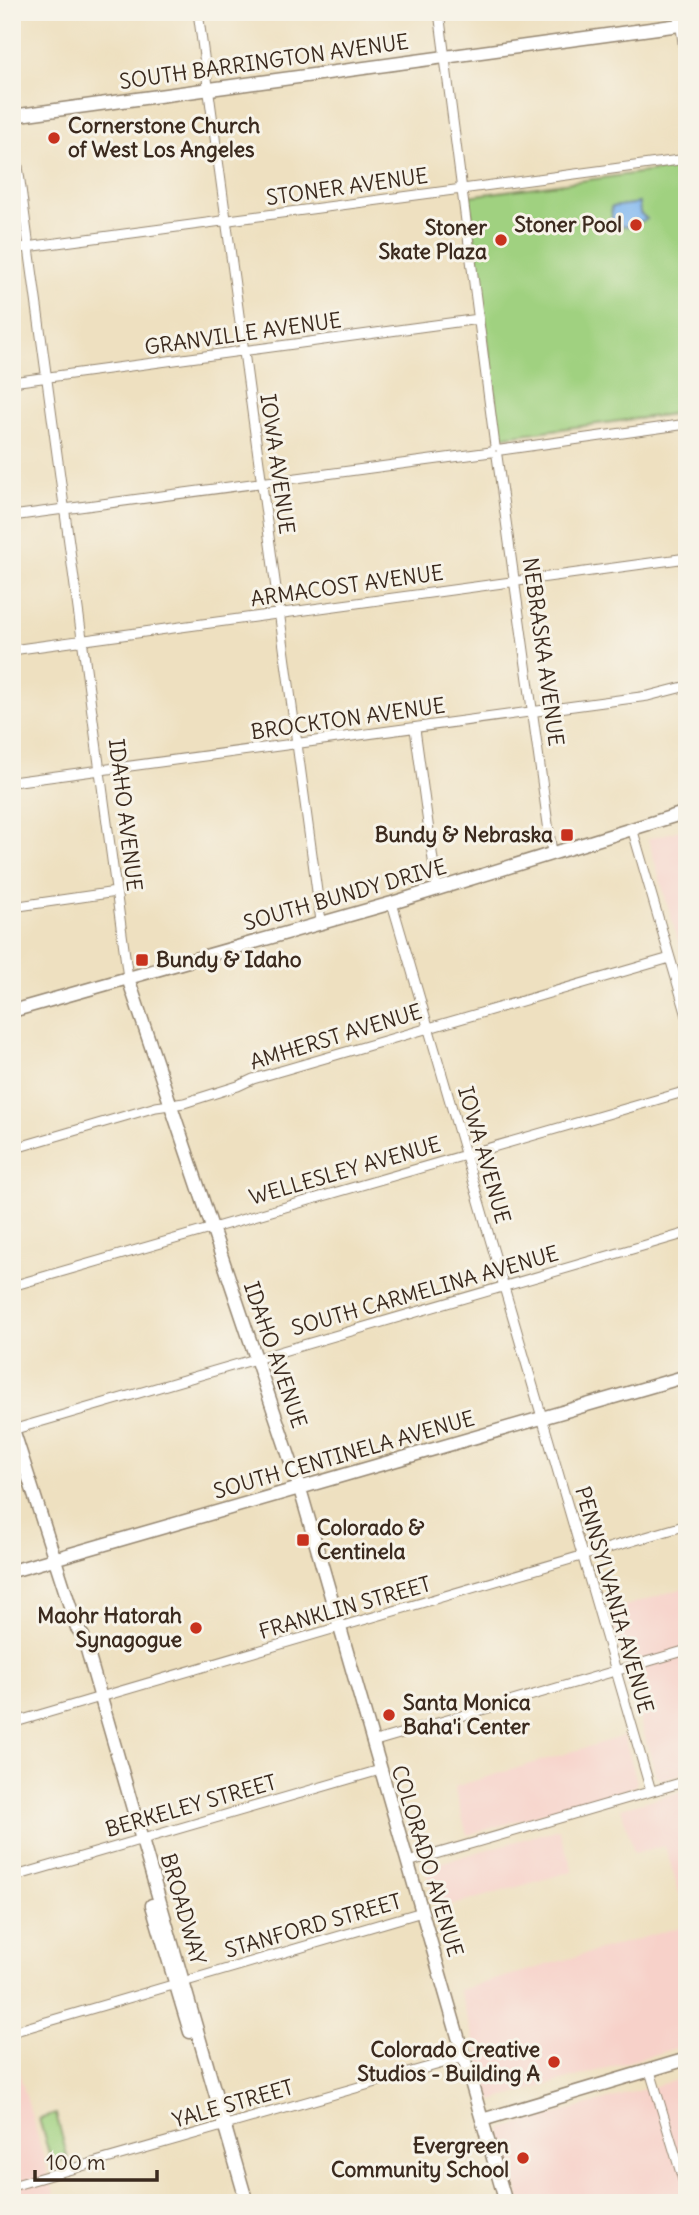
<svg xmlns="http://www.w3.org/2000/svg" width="699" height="2215" font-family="Delius,sans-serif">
<rect width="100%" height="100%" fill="#f7f3e8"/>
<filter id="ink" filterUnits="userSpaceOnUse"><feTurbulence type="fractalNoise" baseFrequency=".0143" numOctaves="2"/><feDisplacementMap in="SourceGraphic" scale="14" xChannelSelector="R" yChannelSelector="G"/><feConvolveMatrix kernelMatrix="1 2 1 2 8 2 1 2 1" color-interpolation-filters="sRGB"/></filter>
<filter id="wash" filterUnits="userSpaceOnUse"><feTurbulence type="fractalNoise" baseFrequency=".00686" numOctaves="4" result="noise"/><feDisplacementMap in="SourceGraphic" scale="28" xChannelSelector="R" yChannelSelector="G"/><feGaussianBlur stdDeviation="1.57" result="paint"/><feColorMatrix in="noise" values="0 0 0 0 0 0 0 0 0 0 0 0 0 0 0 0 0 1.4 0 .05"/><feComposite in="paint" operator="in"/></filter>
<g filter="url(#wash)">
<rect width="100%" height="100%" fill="#eee0c0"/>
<path fill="#f7d1c9" d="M687,828v143l-39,-132z
M687,1587v185l-24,8 -7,-4 -47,-165z
M624,1736l13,46 -3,5 -167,48 -13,-48z
M687,1790v129l-22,-73 -31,7 -13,-45z
M559,1829l14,42 -137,39 -11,-43z
M687,1925v120l-195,56 -33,-111z
M12,2048l45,155h-45z
M687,2077v126h-166l-20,-68 2,-6z"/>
<path fill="#a0d180" stroke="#6e7e4f" stroke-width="2" d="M683,167l4,29v216l-187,25 -31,-241z
M56,2114l12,45 -16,4 -13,-44z"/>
<path fill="#81b8f0" stroke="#5e7187" stroke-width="2" d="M639,203l1,10 7,6 -19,8 -21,-3 5,-7 -1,-10z"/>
</g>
<g filter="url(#ink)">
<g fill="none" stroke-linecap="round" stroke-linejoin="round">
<g stroke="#94856f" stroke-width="11">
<path id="street" d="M198,12l123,909
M439,12l56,434
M679,12l8,62
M12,122l116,856
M12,249l675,-90
M12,382l467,-63
M501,450l186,-26
M497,456l55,397
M12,516l479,-64
M12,650l675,-92
M415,729l22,160
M12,782l636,-86 39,-10
M632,828l55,188
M392,903l259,888
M12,907l104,-15
M12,1149l144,-42 28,-4 54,-17 15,-7 417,-121
M12,1286l675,-195
M12,1430l675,-197
M12,1723l675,-198
M372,1742l315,-92
M408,1862l279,-81
M12,1877l368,-107
M12,2032l410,-120
M650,2071l37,122
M12,2186l452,-129"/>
</g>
<g stroke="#94856f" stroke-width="15">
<path id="secondary" d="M12,116l675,-92
M128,978l172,511 206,714
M12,1011l380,-108 295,-91
M12,1426l65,202 6,8 164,567
M12,1571l675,-195
M152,1905l38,127
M482,2120l205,-61"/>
</g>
<use href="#street" stroke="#fff" stroke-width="9"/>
<use href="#secondary" stroke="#fff" stroke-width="12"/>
</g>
</g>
<g fill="#c8321e" stroke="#f7f3e8" stroke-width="2.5">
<circle cx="54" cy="138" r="7"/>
<circle cx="636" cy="225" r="7"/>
<circle cx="501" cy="240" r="7"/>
<rect x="560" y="828" width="14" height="14" rx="3.5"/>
<rect x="135" y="953" width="14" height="14" rx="3.5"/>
<rect x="296" y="1533" width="14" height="14" rx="3.5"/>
<circle cx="196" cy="1628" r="7"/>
<circle cx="389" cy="1715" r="7"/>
<circle cx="554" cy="2062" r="7"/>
<circle cx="523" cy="2158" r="7"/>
</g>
<g text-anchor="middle" stroke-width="6" stroke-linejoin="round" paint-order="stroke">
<g font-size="21" fill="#3b2a1e" stroke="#f7f3e8">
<text transform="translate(264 62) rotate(-8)" y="7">SOUTH BARRINGTON AVENUE</text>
<text transform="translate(347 187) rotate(-8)" y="7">STONER AVENUE</text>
<text transform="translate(243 334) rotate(-8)" y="7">GRANVILLE AVENUE</text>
<text transform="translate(277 464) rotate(82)" y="7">IOWA AVENUE</text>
<text transform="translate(347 586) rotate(-8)" y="7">ARMACOST AVENUE</text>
<text transform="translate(543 652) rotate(82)" y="7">NEBRASKA AVENUE</text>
<text transform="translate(348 719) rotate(-8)" y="7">BROCKTON AVENUE</text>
<text transform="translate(125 815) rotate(83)" y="7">IDAHO AVENUE</text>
<text transform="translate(345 895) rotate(-16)" y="7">SOUTH BUNDY DRIVE</text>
<text transform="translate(336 1037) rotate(-17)" y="7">AMHERST AVENUE</text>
<text transform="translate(484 1155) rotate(74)" y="7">IOWA AVENUE</text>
<text transform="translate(345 1171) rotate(-16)" y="7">WELLESLEY AVENUE</text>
<text transform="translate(425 1291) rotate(-16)" y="7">SOUTH CARMELINA AVENUE</text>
<text transform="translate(275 1355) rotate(71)" y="7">IDAHO AVENUE</text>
<text transform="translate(344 1455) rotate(-16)" y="7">SOUTH CENTINELA AVENUE</text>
<text transform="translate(614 1600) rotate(74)" y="7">PENNSYLVANIA AVENUE</text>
<text transform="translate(345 1608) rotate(-16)" y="7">FRANKLIN STREET</text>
<text transform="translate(191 1806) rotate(-16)" y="7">BERKELEY STREET</text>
<text transform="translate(427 1861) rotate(73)" y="7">COLORADO AVENUE</text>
<text transform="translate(183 1909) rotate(74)" y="7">BROADWAY</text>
<text transform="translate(313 1926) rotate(-16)" y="7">STANFORD STREET</text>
<text transform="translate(233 2104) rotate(-16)" y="7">YALE STREET</text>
</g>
<g font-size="21" font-weight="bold" fill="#3b2a1e" stroke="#f7f3e8" text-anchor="end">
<text x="68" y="133" text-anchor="start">Cornerstone Church<tspan x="68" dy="24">of West Los Angeles</tspan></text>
<text x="622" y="232">Stoner Pool</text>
<text x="487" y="235">Stoner<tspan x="487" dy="24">Skate Plaza</tspan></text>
<text x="553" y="842">Bundy &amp; Nebraska</text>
<text x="156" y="967" text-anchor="start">Bundy &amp; Idaho</text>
<text x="317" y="1535" text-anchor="start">Colorado &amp;<tspan x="317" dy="24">Centinela</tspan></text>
<text x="182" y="1623">Maohr Hatorah<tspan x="182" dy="24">Synagogue</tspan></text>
<text x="403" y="1710" text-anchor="start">Santa Monica<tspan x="403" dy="24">Baha'i Center</tspan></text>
<text x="540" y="2057">Colorado Creative<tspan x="540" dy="24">Studios - Building A</tspan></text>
<text x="509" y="2153">Evergreen<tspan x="509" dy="24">Community School</tspan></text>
</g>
</g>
<rect width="699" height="2215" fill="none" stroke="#f7f3e8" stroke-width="42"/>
<path d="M35 2170v10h122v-10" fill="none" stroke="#3b2a1e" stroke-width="3.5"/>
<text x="46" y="2170" font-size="21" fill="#3b2a1e" stroke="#f7f3e8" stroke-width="5" paint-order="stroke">100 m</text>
</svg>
